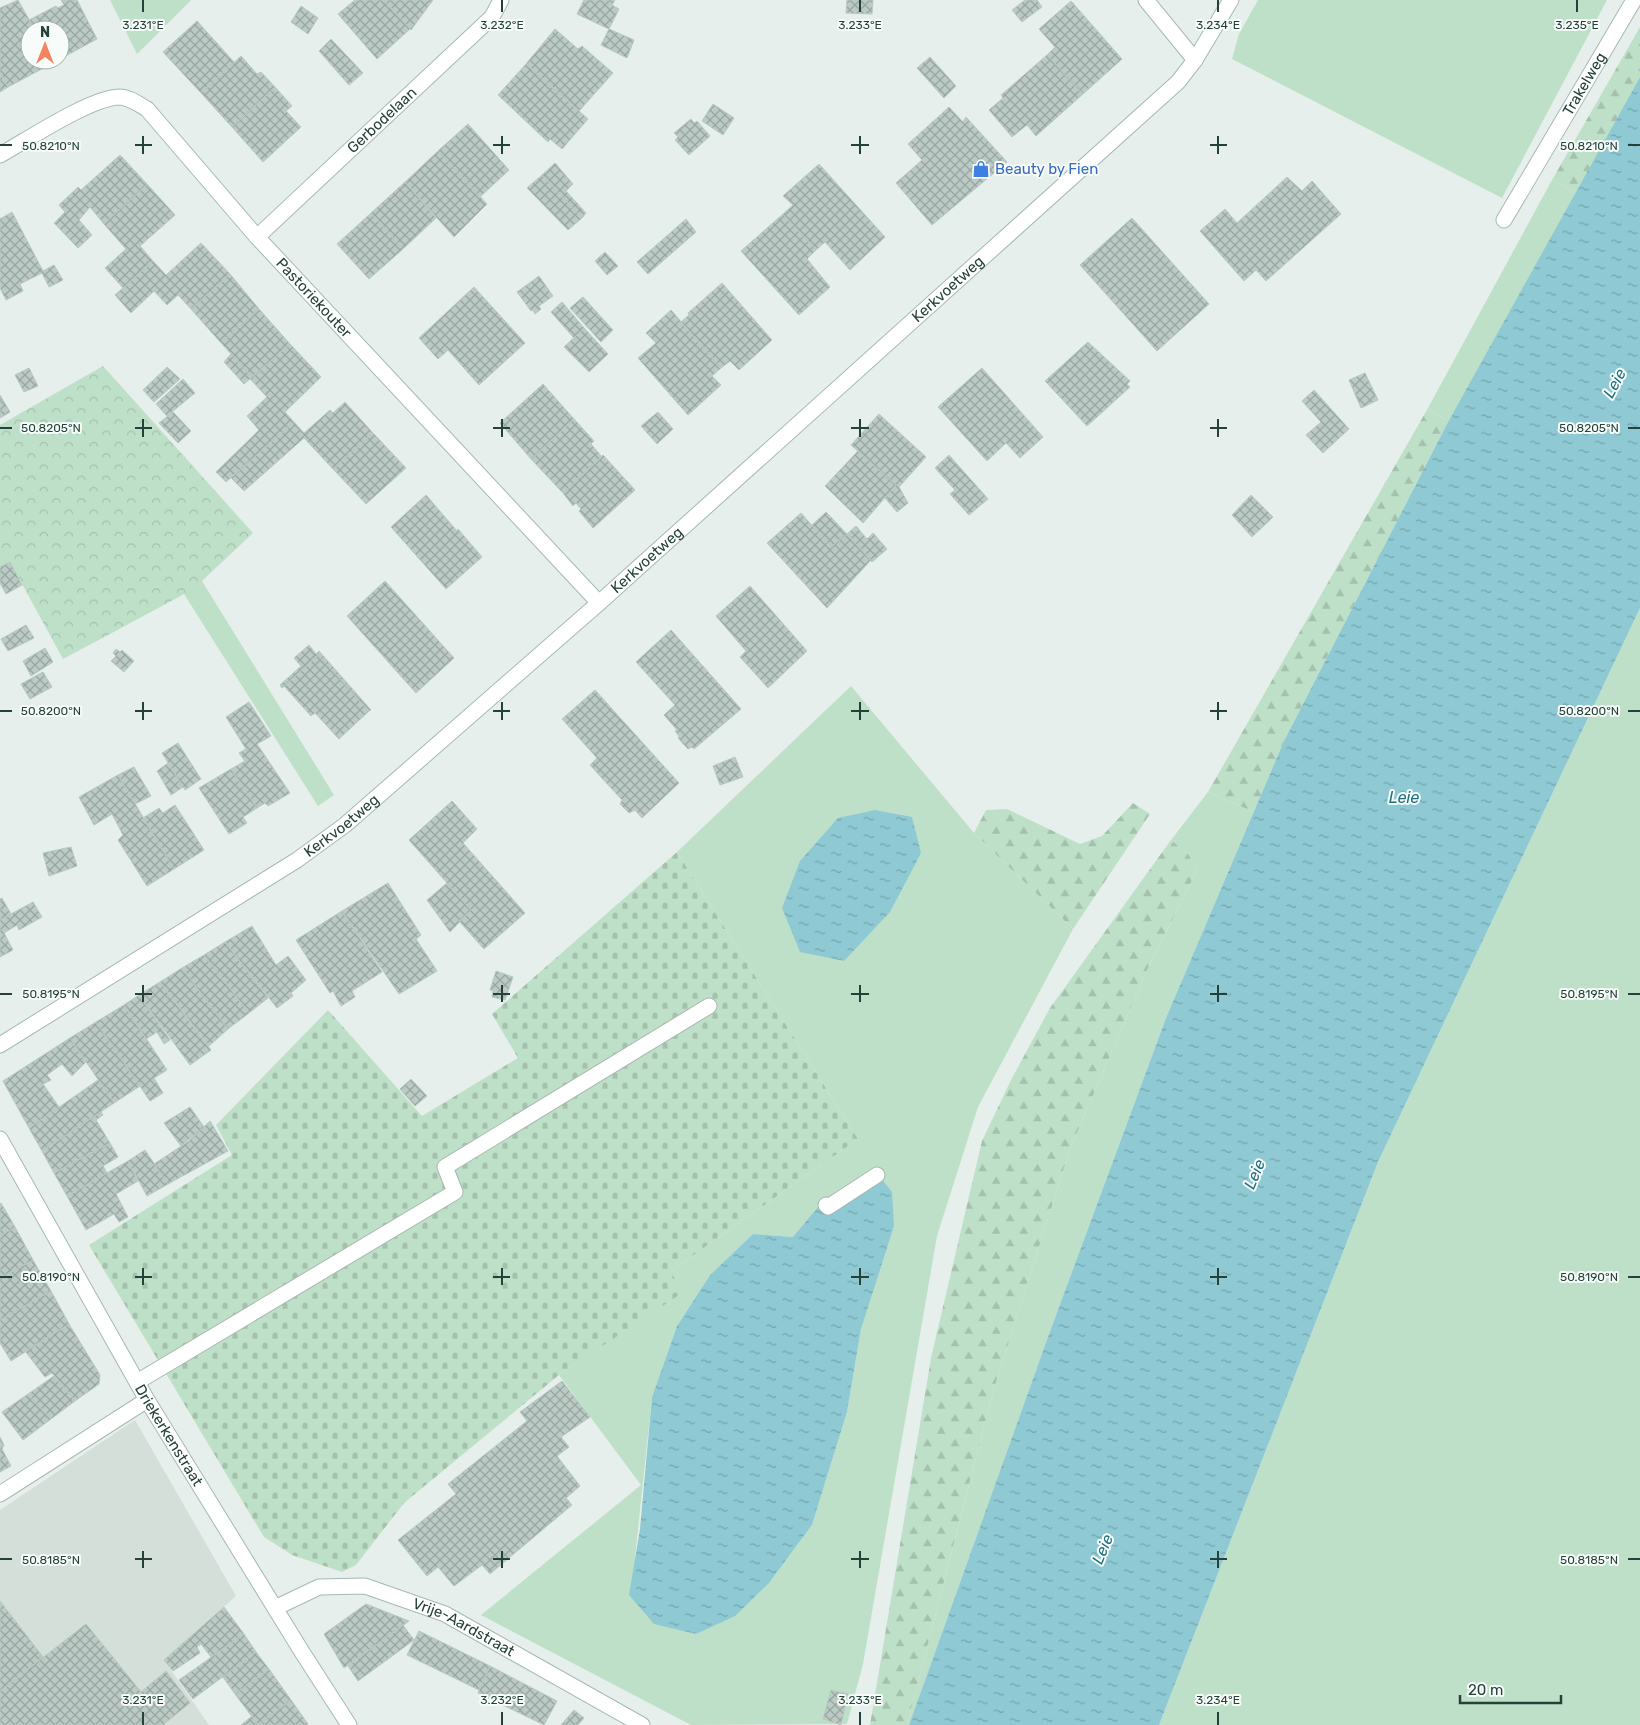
<svg xmlns="http://www.w3.org/2000/svg" width="1640" height="1725" font-family="Rubik,sans-serif">
<defs>
<pattern id="forest-firs" width="22" height="20" patternUnits="userSpaceOnUse" patternTransform="scale(1.25)"><rect width="22" height="20" fill="#bfe0c8"/><path d="M5 1l3.5 6h-7zM16 11l3.5 6h-7z" fill="#a4c1ad"/></pattern>
<pattern id="cemetery-stones" width="16" height="16" patternUnits="userSpaceOnUse" patternTransform="scale(1.25)"><rect width="16" height="16" fill="#bfe0c8"/><path d="M2 7V4a2 2 0 0 1 4 0v3zM10 15v-3a2 2 0 0 1 4 0v3z" fill="#a4c1ad"/></pattern>
<pattern id="park-crowns" width="20" height="18" patternUnits="userSpaceOnUse" patternTransform="scale(1.25)"><rect width="20" height="18" fill="#bfe0c8"/><path d="M2 6a3 3 0 1 1 6 0M12 15a3 3 0 1 1 6 0" fill="none" stroke="#a4c1ad"/></pattern>
<pattern id="water-ripples" width="26" height="14" patternUnits="userSpaceOnUse" patternTransform="scale(1.25)"><rect width="26" height="14" fill="#8ec9d4"/><path d="M2 4q2-2 4 0t4 0M15 11q2-2 4 0t4 0" fill="none" stroke="#74a5ad"/></pattern>
<pattern id="building-cross-hatch" width="8" height="8" patternUnits="userSpaceOnUse" patternTransform="scale(1.25)"><rect width="8" height="8" fill="#bbcac4"/><path d="M0 0l8 8M0 8l8-8" fill="none" stroke="#98a6a0"/></pattern>
</defs>
<rect width="100%" height="100%" fill="#e6efeb"/>
<path fill="#d4dfda" d="M135,1420l101,176 -72,64 45,65h-209v-215z"/>
<path fill="#bfe0c8" fill-rule="evenodd" d="M110,0h81l-54,54z
M1258,0h349l-105,198 -270,-139 7,-25z
M1552,180l24,13 -128,229 -20,-14z
M175,580l27,1 132,214 -16,11 -134,-212 -95,51 -7,-10z
M1640,608v1117h-481l219,-563z
M851,686l123,147 99,96 -95,178 -41,129 -74,428 -16,60 -156,1 -210,-110 160,-130 -82,-110 122,-82 -10,-22 187,-132 -181,-287zM753,1234l40,3 68,92 -14,83 -35,113 -43,58 -134,-25 17,-161 25,-71 33,-51z
M1208,792l46,20 -88,206 -117,316 -140,391h-2l86,-333 77,-243 76,-177 51,-101 -8,-16 -18,-15z"/>
<path fill="url(#forest-firs)" d="M1640,27v50l-64,116 -24,-13z
M1428,408l20,14 -164,319 -30,71 -46,-20z
M1133,803l17,11 -77,115 -99,-96 12,-23 21,-1 73,35 22,-8z
M1171,840l18,15 8,16 -51,101 -76,177 -77,243 -86,333h-37l61,-367 51,-217 29,-61 39,-72z"/>
<path fill="url(#cemetery-stones)" d="M677,852l181,287 -187,132 11,22 -123,82 -155,128 -48,62 -14,7 -50,-17 -28,-18 -175,-292 143,-90 -16,-30 112,-115 94,106 96,-58 -26,-44z"/>
<path fill="url(#park-crowns)" d="M103,366l150,167 -51,48 -18,13 -121,65 -53,-97 -10,5v-142z"/>
<path fill="url(#water-ripples)" d="M1640,77v531l-262,554 -219,563h-250l140,-391 117,-316 118,-277 164,-319z
M875,810l37,7 9,36 -31,59 -46,49 -44,-9 -18,-44 18,-47 38,-43z
M875,1171l17,21 2,34 -33,103 -14,83 -35,113 -43,58 -34,33 -39,18 -42,-10 -25,-29 11,-66 12,-132 25,-71 33,-51 43,-41 40,3 30,-36z"/>
<path fill="url(#building-cross-hatch)" stroke="#b8c9c2" d="M18,0l17,30h-5v30h21l2,3 -45,24 -8,-14v-65z
M61,0h16l20,39 -37,20v-29h-25l-6,-10 27,-14 1,2 7,-3z
M355,0h29l26,29 -33,30 -39,-45z
M384,0h49l-22,30z
M584,0h31l-3,5 7,4 -10,20 -32,-15z
M847,0h26l-1,14 -26,-1z
M1025,0h12l5,7 -20,15 -10,-12z
M1071,1l51,58 -39,35 -36,-39 8,-8 -16,-18z
M301,6l17,12 -10,16 -17,-12z
M197,21l37,41 -33,31 -38,-41z
M555,29l23,20 4,-3 31,27 -34,38 -53,-47z
M609,29l25,11 -7,18 -26,-13z
M331,39l32,34 -14,12 -30,-34z
M1047,55l36,39 -47,42 -9,-11 -15,12 -23,-27 14,-12 -2,-3z
M241,56l16,18 4,-2 14,15 -43,40 -31,-34z
M930,57l26,29 -12,12 -27,-30z
M526,64l62,55 -26,30 -12,-10 -2,3 -50,-47z
M0,73l8,14 -8,5z
M275,87l17,19 -6,5 15,16 -38,35 -31,-35z
M713,104l21,14 -11,17 -21,-14z
M949,107l14,15 3,-5 41,45 -75,63 -36,-42 26,-23 -14,-16z
M691,119l3,4 3,-2 13,15 -21,19 -14,-15 3,-3 -4,-4z
M468,124l41,46 -29,27 -42,-46z
M438,151l49,53 -33,33 -49,-55z
M120,155l27,29 -43,40 -14,-17 -11,13 13,15 -14,13 -24,-25 11,-11 -6,-7 19,-18 3,3z
M555,163l18,21 -7,7 20,22 -4,5 -40,-43z
M819,164l66,73 -35,33 -25,-28 -9,8 -33,-36 10,-9 -10,-9z
M542,175l40,43 -14,12 -41,-42z
M1287,177l15,14 10,-10 29,33 -75,67 -10,-11 -12,11 -44,-50 25,-22 12,14z
M405,182l31,36 -33,31 -32,-36z
M147,184l28,31 -35,31 13,15 -30,27 -18,-20 21,-19 -22,-25z
M12,212l31,59 11,-6 9,15 -14,7 -7,-14 -22,11 3,7 -17,9 -6,-12v-69z
M371,213l32,36 -34,30 -32,-35z
M783,214l33,36 -9,9 23,28 -31,28 -58,-64z
M1132,218l77,86 -52,47 -77,-86z
M686,219l10,13 -48,42 -11,-12z
M201,243l29,31 -39,35 -13,-14 -11,10 -13,-14 -23,22 -16,-18 38,-34 13,14z
M605,252l13,14 -11,9 -12,-14z
M230,274l29,35 -38,34 -30,-34z
M539,276l14,20 -14,10 2,3 -6,5 -2,-4 -2,1 -14,-19z
M722,283l50,57 -33,30 -9,-9 -9,7 -40,-46 8,-7 -1,-2z
M474,287l51,56 -46,42 -31,-35 -10,9 -19,-21z
M583,297l30,33 -12,12 -31,-34z
M562,302l22,26 -10,10 -23,-26z
M259,309l31,35 -38,33 -31,-34z
M671,310l50,58 -9,8 9,9 -33,30 -50,-57 18,-15 -10,-10z
M584,328l24,26 -19,18 -25,-25z
M1088,342l42,39 -3,3 3,3 -43,39 -42,-45z
M290,344l31,33 -36,35 9,10 -68,60 -10,-10 43,-42 -12,-14 20,-19 -17,-18z
M231,354l21,23 -8,7 -20,-22z
M167,367l13,12 -26,23 -11,-12z
M29,368l9,18 -14,6 -9,-17z
M982,368l61,69 -23,21 -14,-15 -19,18 -49,-54z
M1365,373l13,27 -17,8 -12,-28z
M183,379l12,14 -28,23 -11,-12z
M543,384l31,35 -43,40 -31,-36z
M1314,390l35,39 -26,24 -17,-18 15,-13 -19,-21z
M0,395l10,17 -10,6z
M345,402l28,31 -40,36 -29,-31 -60,53 -13,-13 63,-56 10,11 26,-23 3,3z
M173,412l18,19 -13,12 -19,-20z
M658,412l15,17 -16,15 -16,-18z
M879,414l47,43 -27,30 9,16 -11,9 -12,-14 11,-13 -45,-40z
M574,419l20,22 -3,3 11,13 -39,36 -32,-34z
M373,433l33,35 -40,36 -33,-35z
M858,451l38,34 -33,38 -38,-37z
M603,455l32,35 -42,38 -14,-17 2,-2 -5,-6 -3,3 -10,-13z
M949,455l39,44 -19,16 -19,-21 5,-4 -20,-22z
M426,495l31,36 1,-2 24,28 -36,32 -55,-62z
M1251,495l22,22 -21,20 -20,-22z
M826,512l21,22 -16,13 -19,-22z
M801,513l30,34 16,-13 24,26 -44,48 -60,-65z
M856,526l11,13 6,-6 14,16 -15,13 -25,-28z
M10,562l12,23 -16,9 -6,-11v-16z
M385,581l69,77 -38,35 -69,-77z
M750,586l57,65 -39,37 -28,-31 6,-6 -30,-35z
M26,625l8,13 -26,13 -7,-12z
M671,630l70,79 -47,40 -2,-2 -4,2 -10,-11 1,-2 -4,-5 2,-1 -13,-15 11,-10 -39,-43z
M309,645l7,9 3,-3 52,59 -2,1 -51,-56 -36,33 -2,-3 21,-19 -7,-8z
M45,648l8,14 -22,14 -8,-15z
M116,649l4,3 2,-2 12,11 -10,11 -13,-11 5,-5 -3,-3z
M318,655l51,56 -30,28 -24,-26 -4,3 -27,-30z
M43,672l9,15 -22,12 -9,-15z
M595,690l84,93 -37,35 -7,-8 -6,3 -9,-9 2,-4 -32,-35 7,-7 -35,-39z
M249,702l22,34 -14,8 33,49 -22,13 -3,-3 -8,5 -26,-39 14,-8 -6,-8 7,-4 -20,-32z
M178,743l23,36 -16,11 -23,-37z
M735,757l8,20 -23,8 -7,-19z
M168,763l15,24 -12,8 -14,-24z
M134,767l17,29 -16,8 -17,-29z
M231,769l26,39 -14,9 4,6 -18,11 -30,-46z
M118,775l56,94 -27,17 -29,-46 5,-5 -11,-21 -18,11 -15,-28z
M452,801l25,28 -14,14 62,70 -41,36 -25,-28 12,-11 -62,-70z
M175,805l29,45 -30,19 -31,-51 16,-10 4,5z
M71,847l6,19 -28,10 -6,-23z
M388,883l33,52 -5,4 21,32 -38,23 -57,-83z
M447,883l24,27 -21,22 -23,-32z
M2,898l9,16 -11,6v-21z
M33,902l9,15 -23,13 -2,-5 -13,8 9,17 -13,7v-37z
M342,911l40,61 -30,19 3,6 -14,9 -8,-15 -3,2 -34,-53z
M252,926l24,39 12,-9 18,24 -15,13 2,3 -16,12 -52,-66z
M225,942l43,56 -19,15 -45,-58z
M204,955l45,58 -21,16 -46,-61z
M182,968l46,61 -19,17 -49,-64z
M496,971l17,6 -8,23 -13,-3 1,-6 -3,-1z
M160,982l51,68 -21,15 -51,-70z
M139,995l31,45 -6,4 -7,-12 -11,7 -22,-34z
M124,1005l43,65 -13,8 9,15 -13,8 -54,-79z
M96,1022l44,64 -26,17 -44,-65z
M70,1038l16,24 -14,14 -10,-12 -15,11 4,5 -8,4 16,23 -30,21 -26,-47z
M411,1079l16,17 -12,10 -15,-17z
M98,1080l16,23 -72,48 -13,-23z
M190,1107l14,20 -23,19 -17,-23z
M101,1112l2,3 -7,5 14,23 -56,30 -12,-22z
M210,1121l18,30 -60,33 -14,-20 35,-23z
M110,1143l8,14 -15,9 4,7 -40,23 -13,-23z
M145,1150l23,34 -21,12 -19,-35z
M128,1161l10,20 -22,13 12,23 -9,5 -5,-8 -28,16 -19,-34z
M1,1203l14,24 -15,9v-32z
M15,1227l18,33 -33,18v-42z
M33,1260l18,31 -51,29v-42z
M51,1291l18,33 -58,37 -11,-18v-23z
M69,1324l31,51 -1,9 -24,17 -23,-28 -7,4 -20,-26z
M54,1376l21,25 -24,18 -23,-25z
M562,1381l28,36 -29,20 8,10 -12,9 23,30 -14,12 6,7 -82,69 -8,-9 -28,21 -16,-19 -11,9 -29,-36 58,-46 -8,-10 79,-63 -7,-9z
M28,1394l23,25 -28,21 -21,-28z
M0,1437l4,8 -2,4 9,17 -11,6z
M0,1601l43,56 -43,34z
M366,1604l43,17 -65,47 -20,-34z
M224,1607l20,27 -33,23 -10,-13 -4,3 3,6 -27,18 -9,-11z
M86,1624l55,68 25,-21 24,32 -26,21 1,1h-165v-34z
M403,1625l11,15 -56,41 -10,-15z
M419,1631l71,35 -11,24 -72,-35z
M244,1634l12,18 -63,47 -14,-19z
M256,1652l13,17 -34,25 -12,-17z
M490,1666l67,35 -13,24 -66,-32z
M269,1669l22,31 -33,25 -23,-31z
M831,1690l17,4 -7,31 -18,-6z
M291,1700l17,24 -2,1h-65l11,-9 6,9z
M574,1710l10,8 -6,7h-17z"/>
<g fill="none" stroke-linecap="round" stroke-linejoin="round">
<g stroke="#a8b8b2" stroke-width="17">
<g id="service">
<path id="s1" d="M1504,220l130,-220"/>
<path d="M137,1382l318,-190 -10,-25 264,-161"/>
</g>
</g>
<g stroke="#a8b8b2" stroke-width="17">
<path id="pedestrian" d="M826,1205l2,2 49,-32"/>
</g>
<g stroke="#a8b8b2" stroke-width="17">
<g id="minor">
<path d="M1146,0l49,60"/>
<path id="s2" d="M0,155c27,-15 90,-57 119,-58 10,0 19,7 28,12l110,128 342,366"/>
<path id="s3" d="M257,237l235,-220 9,-17"/>
<path id="s4" d="M0,1045l297,-185 48,-35 254,-222 579,-521 17,-22 36,-60"/>
<path d="M0,1494l147,-94"/>
<path id="s5" d="M275,1608l44,-21 46,-1 80,28 197,111"/>
</g>
</g>
<g stroke="#a8b8b2" stroke-width="17">
<g id="tertiary">
<path id="s6" d="M0,1139l147,261 155,252 47,73"/>
</g>
</g>
<use href="#service" stroke="#fff" stroke-width="15"/>
<use href="#pedestrian" stroke="#fff" stroke-width="15"/>
<use href="#minor" stroke="#fff" stroke-width="15"/>
<use href="#tertiary" stroke="#fff" stroke-width="15"/>
</g>
<path fill="none" stroke="#24423a" stroke-width="2" d="M143,0v12M502,0v12M860,0v12M1218,0v12M1577,0v12M143,136v18M502,136v18M860,136v18M1218,136v18M0,145h12M135,145h17M493,145h17M851,145h18M1210,145h17M1628,145h12M143,419v18M502,419v18M860,419v18M1218,419v18M0,428h12M135,428h17M493,428h17M851,428h18M1210,428h17M1628,428h12M143,702v18M502,702v18M860,702v18M1218,702v18M0,711h12M135,711h17M493,711h17M851,711h18M1210,711h17M1628,711h12M143,985v17M502,985v17M860,985v17M1218,985v17M0,994h12M135,994h17M493,994h17M851,994h18M1210,994h17M1628,994h12M143,1268v17M502,1268v17M860,1268v17M1218,1268v17M0,1277h12M135,1277h17M493,1277h17M851,1277h18M1210,1277h17M1628,1277h12M143,1551v17M502,1551v17M860,1551v17M1218,1551v17M0,1559h12M135,1559h17M493,1559h17M851,1559h18M1210,1559h17M1628,1559h12M143,1712v13M502,1712v13M860,1712v13M1218,1712v13"/>
<defs>
<g id="shop-bare" transform="scale(1.35)"><path d="M-5-2.5h2.3a2.7 3.5 0 0 1 5.4 0H5L5.5 6h-11ZM-1.5-2.5h3a1.5 2.3 0 0 0-3 0Z" fill="#3f7fe0" stroke="#f7fbf9" stroke-width="2.5" paint-order="stroke"/></g>
</defs>
<g fill-rule="evenodd">
<use href="#shop-bare" x="981" y="169"/>
</g>
<g text-anchor="middle" stroke-width="4" stroke-linejoin="round" paint-order="stroke">
<g font-size="15" fill="#24423a" stroke="#f7fbf9">
<text dy="5" stroke="none"><textPath href="#s1" startOffset="158">Trakelweg</textPath></text>
<text dy="5" stroke="none"><textPath href="#s3" startOffset="171">Gerbodelaan</textPath></text>
<text dy="5" stroke="none"><textPath href="#s4" startOffset="1216">Kerkvoetweg</textPath></text>
<text dy="5" stroke="none"><textPath href="#s2" startOffset="416">Pastoriekouter</textPath></text>
<text dy="5" stroke="none"><textPath href="#s4" startOffset="811">Kerkvoetweg</textPath></text>
<text dy="5" stroke="none"><textPath href="#s4" startOffset="406">Kerkvoetweg</textPath></text>
<text dy="5" stroke="none"><textPath href="#s6" startOffset="341">Driekerkenstraat</textPath></text>
<text dy="5" stroke="none"><textPath href="#s5" startOffset="202">Vrije-Aardstraat</textPath></text>
</g>
<g font-size="15" fill="#366cbe" stroke="#f7fbf9" text-anchor="start">
<text x="995" y="174">Beauty by Fien</text>
</g>
<g font-size="16" font-style="italic" fill="#1c6f80" stroke="#f7fbf9">
<text transform="translate(1614 383) rotate(-62)" y="6">Leie</text>
<text x="1404" y="803">Leie</text>
<text transform="translate(1254 1174) rotate(-68)" y="6">Leie</text>
<text transform="translate(1102 1549) rotate(-68)" y="6">Leie</text>
</g>
</g>
<g font-size="12" text-anchor="middle" fill="#24423a" stroke="#f7fbf9" stroke-width="4" stroke-linejoin="round" paint-order="stroke">
<text x="143" y="29">3.231°E</text>
<text x="502" y="29">3.232°E</text>
<text x="860" y="29">3.233°E</text>
<text x="1218" y="29">3.234°E</text>
<text x="1577" y="29">3.235°E</text>
<text x="51" y="150">50.8210°N</text>
<text x="1589" y="150">50.8210°N</text>
<text x="51" y="432">50.8205°N</text>
<text x="1589" y="432">50.8205°N</text>
<text x="51" y="715">50.8200°N</text>
<text x="1589" y="715">50.8200°N</text>
<text x="51" y="998">50.8195°N</text>
<text x="1589" y="998">50.8195°N</text>
<text x="51" y="1281">50.8190°N</text>
<text x="1589" y="1281">50.8190°N</text>
<text x="51" y="1564">50.8185°N</text>
<text x="1589" y="1564">50.8185°N</text>
<text x="143" y="1704">3.231°E</text>
<text x="502" y="1704">3.232°E</text>
<text x="860" y="1704">3.233°E</text>
<text x="1218" y="1704">3.234°E</text>
</g>
<g transform="translate(45 45)"><circle r="24" fill="#f7fbf9" stroke="#a3b1ad"/>
<path d="M0-4L9 19L0 12L-9 19Z" fill="#f4845f"/>
<text y="-8" font-size="14" font-weight="bold" text-anchor="middle" fill="#24423a">N</text>
</g>
<path d="M1460 1695v8h101v-8" fill="none" stroke="#24423a" stroke-width="2.5"/>
<text x="1468" y="1695" font-size="15" fill="#24423a" stroke="#f7fbf9" stroke-width="4" paint-order="stroke">20 m</text>
</svg>
